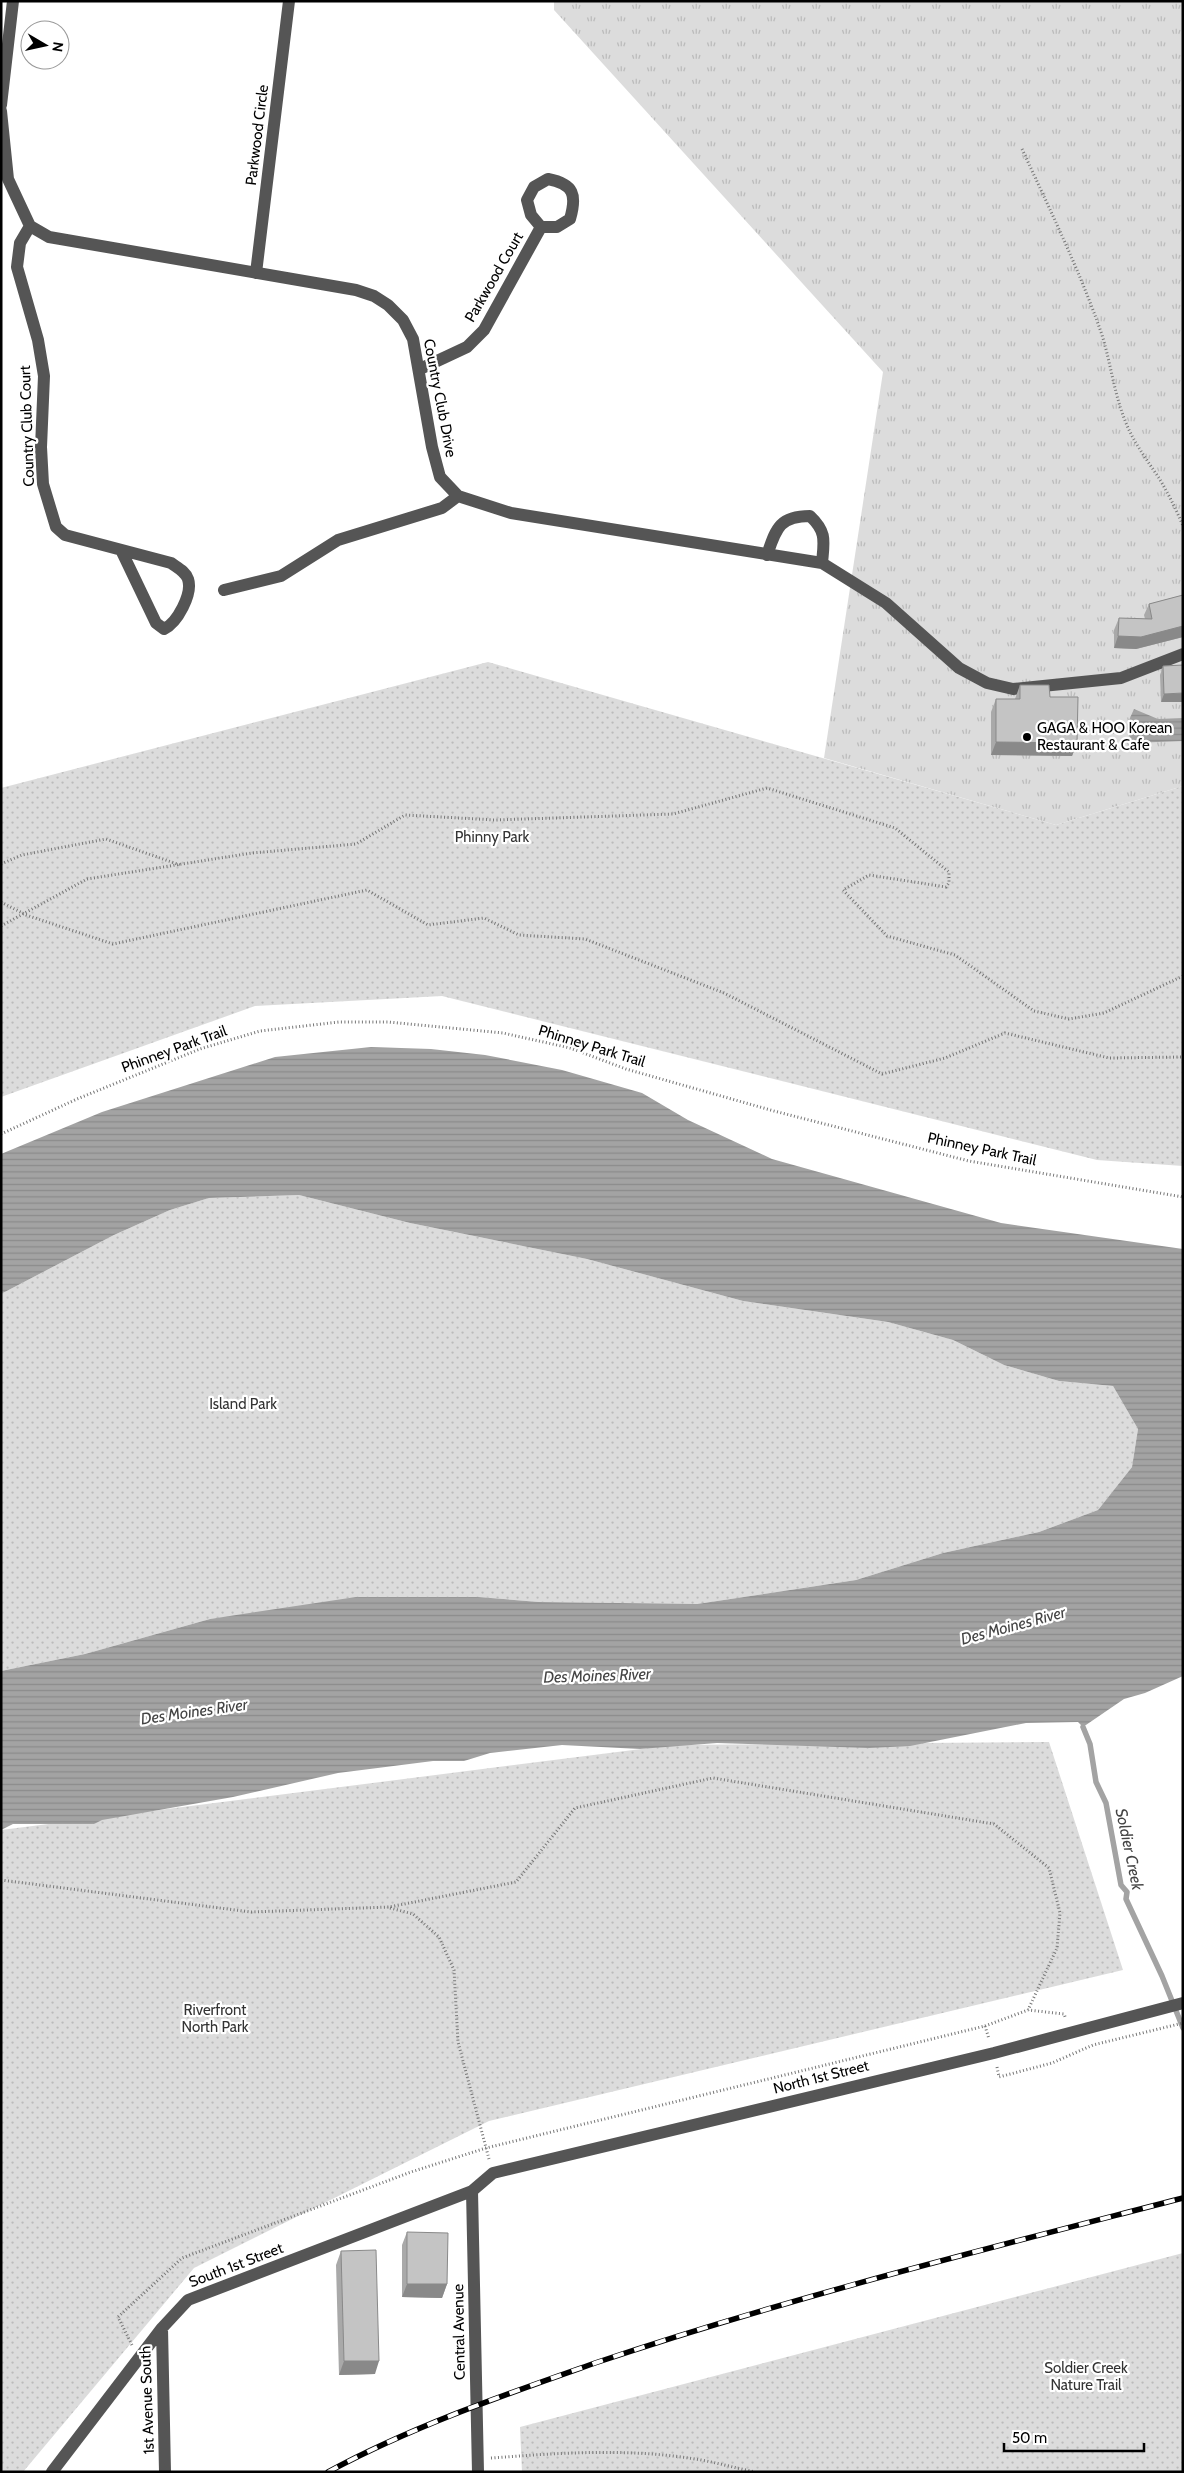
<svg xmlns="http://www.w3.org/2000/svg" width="1184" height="2473" font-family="Cabin,sans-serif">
<defs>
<pattern id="grass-tufts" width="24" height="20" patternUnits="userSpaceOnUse" patternTransform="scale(1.25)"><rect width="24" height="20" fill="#dcdcdc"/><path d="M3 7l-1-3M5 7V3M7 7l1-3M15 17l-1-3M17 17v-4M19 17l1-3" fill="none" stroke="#bbb"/></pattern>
<pattern id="park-dots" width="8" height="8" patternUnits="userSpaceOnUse" patternTransform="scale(1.25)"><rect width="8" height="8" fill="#dcdcdc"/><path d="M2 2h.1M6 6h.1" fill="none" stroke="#bbb" stroke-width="1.8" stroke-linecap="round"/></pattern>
<pattern id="water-rules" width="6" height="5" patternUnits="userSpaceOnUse" patternTransform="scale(1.25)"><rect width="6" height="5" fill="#a3a3a3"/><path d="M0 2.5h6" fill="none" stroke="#8b8b8b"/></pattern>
</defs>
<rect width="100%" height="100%" fill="#fff"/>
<path fill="url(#grass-tufts)" d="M554,1h629v785l-127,39 -232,-67 59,-386 -329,-362z"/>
<path fill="url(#park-dots)" d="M488,662l568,163 127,-39v380l-86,-6 -655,-164 -187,10 -254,91v-309z
M299,1195l111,28 177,36 156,42 145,21 65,18 51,25 55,16 54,5 25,43 -6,38 -34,43 -59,22 -96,21 -87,27 -159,24 -158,-2 -61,-5 -60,1 -208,21 -125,35 -84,17v-377l113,-59 56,-25 39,-12z
M1049,1742l74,228 -634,151 -295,147 -171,204h-22v-642l672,-85z
M1183,2253v219h-661l-2,-45z"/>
<path fill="url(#water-rules)" d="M1134,709l24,10 25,-1v23l-51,2 -6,-16z
M371,1047l60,2 54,6 77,15 80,23 46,27 84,39 229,64 182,26v427l-38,17 -21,6 -41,28 -5,-5 -52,1 -116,23 -41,2 -152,-5 -77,6 -78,-4 -72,8 -26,8h-31l-95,12 -105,24 -131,23 -8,4h-81l-12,6v-159l84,-17 125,-35 146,-22h122l61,5 158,2 159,-24 87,-27 96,-21 59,-22 34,-43 6,-38 -25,-43 -54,-5 -55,-16 -51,-25 -65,-18 -145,-21 -156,-42 -177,-36 -111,-28 -90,3 -39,12 -56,25 -113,59v-140l101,-42 173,-55z"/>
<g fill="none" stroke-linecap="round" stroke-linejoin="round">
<path stroke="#a3a3a3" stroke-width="5.5" d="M1083,1727l7,17 6,38 10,21 15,82 6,7 -1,7 36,77 21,52"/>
<path stroke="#777" stroke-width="3" stroke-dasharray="1 2.5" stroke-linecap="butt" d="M1022,149c28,61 58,122 80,186 9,29 12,59 24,88 8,20 21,37 33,55 9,15 17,31 24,48
M1,864l21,-9 84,-16 74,26
M1,902l25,13 87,29 254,-54 61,35 56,-7 35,17 66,4 139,54 158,81 63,-16 60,-25 104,25 74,-1
M1,926l86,-47 165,-26 104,-9 49,-29 90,5 178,-6 94,-26 128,40 54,44v11l-3,4 -77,-12 -26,15 44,46 68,19 79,56 35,8 35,-6 79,-37
M1,1134l76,-35 123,-50 60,-18 79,-9h49l115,11 67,15 56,21 148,42 195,50 214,36
M1,1880l250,32 138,-5 127,-25 59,-74 138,-30 281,46 55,44 11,45 -3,35 -29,62
M390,1908l23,6 26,23 15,33 4,72 31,117
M985,2026l43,-16 36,4 2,5
M997,2067l2,10 53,-14 41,-18 90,-22
M132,2345l-14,-28 64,-59 229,-86 75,-24 499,-122 4,13
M491,2458c68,-5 136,-10 204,1 20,3 40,9 60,13"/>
<path stroke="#555" stroke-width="12" d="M1,105l12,-104
M1,111l7,68 22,47 19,11 307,53 18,6 14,9 15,15 10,19 19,108 8,30 18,19 53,17 311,50 64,40 73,65 28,15 26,6 108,-11 62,-24
M548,179c26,5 29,16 22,40l-13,8h-16l-10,-12 -4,-15 7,-13z
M30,226l-10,17 -3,24 21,73 6,36 -3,71 2,37 13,43 9,8 106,28c7,5 14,8 17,16 5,15 -11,44 -24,50l-8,-6 -34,-71
M256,273l33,-272
M420,369l47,-22 17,-17 57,-103
M767,555c9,-26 12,-39 43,-39 17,16 14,25 12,47
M224,590l57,-14 57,-36 104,-32 16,-12
M472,2191l6,281
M162,2328l3,144
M52,2472l110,-144 26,-28 284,-109 21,-18 501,-120 189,-50"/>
<g stroke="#000" stroke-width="5.5">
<path id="rail" d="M328,2472c85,-46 176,-77 267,-109 193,-65 391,-114 588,-165"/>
</g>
<use href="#rail" stroke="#fff" stroke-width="4" stroke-dasharray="11" stroke-linecap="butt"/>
</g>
<path fill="#a9a9a9" d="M1183,595v42l-47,12 -22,-1v-18l5,-12 26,1 -1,-4 5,-11z
M1183,665l-22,37 -1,-27 3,-9z
M1020,685l30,12 27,46 -5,13 -81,-1v-43l5,-13h19z
M407,2232l40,52 -5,14 -40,-1v-52z
M341,2251l34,123 -36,1 -3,-110z"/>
<path fill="#898989" d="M1183,626v11l-47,12 -22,-1 4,-12z
M1183,693v9h-22l3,-8z
M996,742l81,1 -5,13 -81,-1z
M407,2284h40l-5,14 -40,-1z
M344,2361h35l-4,13 -36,1z"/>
<path fill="#c4c4c4" stroke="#898989" d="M1183,595v31l-42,11 -23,-1 1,-18 33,1 -3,-15z
M1183,665v28l-19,1 -1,-28z
M1020,685h29l1,12h28l-1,46 -81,-1v-43h24z
M407,2232l41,1 -1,51h-40z
M376,2250l3,111h-35l-3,-110z"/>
<circle fill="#000" stroke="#fff" stroke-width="2" cx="1027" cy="737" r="5"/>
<g text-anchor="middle" stroke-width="4.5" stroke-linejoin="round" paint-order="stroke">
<g font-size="15" fill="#000" stroke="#fff">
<text transform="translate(257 135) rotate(-83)" y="5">Parkwood Circle</text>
<text transform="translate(494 277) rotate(-60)" y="5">Parkwood Court</text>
<text transform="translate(440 398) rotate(79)" y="5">Country Club Drive</text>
<text transform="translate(27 426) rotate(-92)" y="5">Country Club Court</text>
<text transform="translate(592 1046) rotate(17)" y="5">Phinney Park Trail</text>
<text transform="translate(174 1049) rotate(-20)" y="5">Phinney Park Trail</text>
<text transform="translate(982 1149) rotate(12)" y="5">Phinney Park Trail</text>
<text transform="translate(821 2077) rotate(-14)" y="5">North 1st Street</text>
<text transform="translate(236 2265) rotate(-21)" y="5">South 1st Street</text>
<text transform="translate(459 2332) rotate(-91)" y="5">Central Avenue</text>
<text transform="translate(147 2400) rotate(-92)" y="5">1st Avenue South</text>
</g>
<g font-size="15" fill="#000" stroke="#fff" text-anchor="start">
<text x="1037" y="733">GAGA &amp; HOO Korean<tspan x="1037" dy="17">Restaurant &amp; Cafe</tspan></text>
</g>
<g font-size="15" fill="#333" stroke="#fff">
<text x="492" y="842">Phinny Park</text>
<text x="243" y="1409">Island Park</text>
<text x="215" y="2015">Riverfront<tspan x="215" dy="17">North Park</tspan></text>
<text x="1086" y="2373">Soldier Creek<tspan x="1086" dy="17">Nature Trail</tspan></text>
</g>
<g font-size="16" font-style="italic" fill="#444" stroke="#fff">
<text transform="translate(1013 1625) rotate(-15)" y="6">Des Moines River</text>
<text transform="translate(597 1675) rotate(-2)" y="6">Des Moines River</text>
<text transform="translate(194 1711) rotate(-8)" y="6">Des Moines River</text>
<text transform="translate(1130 1849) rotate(78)" y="6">Soldier Creek</text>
</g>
</g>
<rect width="1184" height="2473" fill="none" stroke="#000000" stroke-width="5"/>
<g transform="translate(45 45) rotate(99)"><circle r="24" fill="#ffffff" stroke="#999999"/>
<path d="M0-4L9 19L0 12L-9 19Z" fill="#000000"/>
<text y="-8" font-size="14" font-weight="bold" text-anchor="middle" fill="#000000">N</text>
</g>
<path d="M1004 2443v8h140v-8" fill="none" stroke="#000000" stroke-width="2.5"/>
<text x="1012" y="2443" font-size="15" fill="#000000" stroke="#ffffff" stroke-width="4" paint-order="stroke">50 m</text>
</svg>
